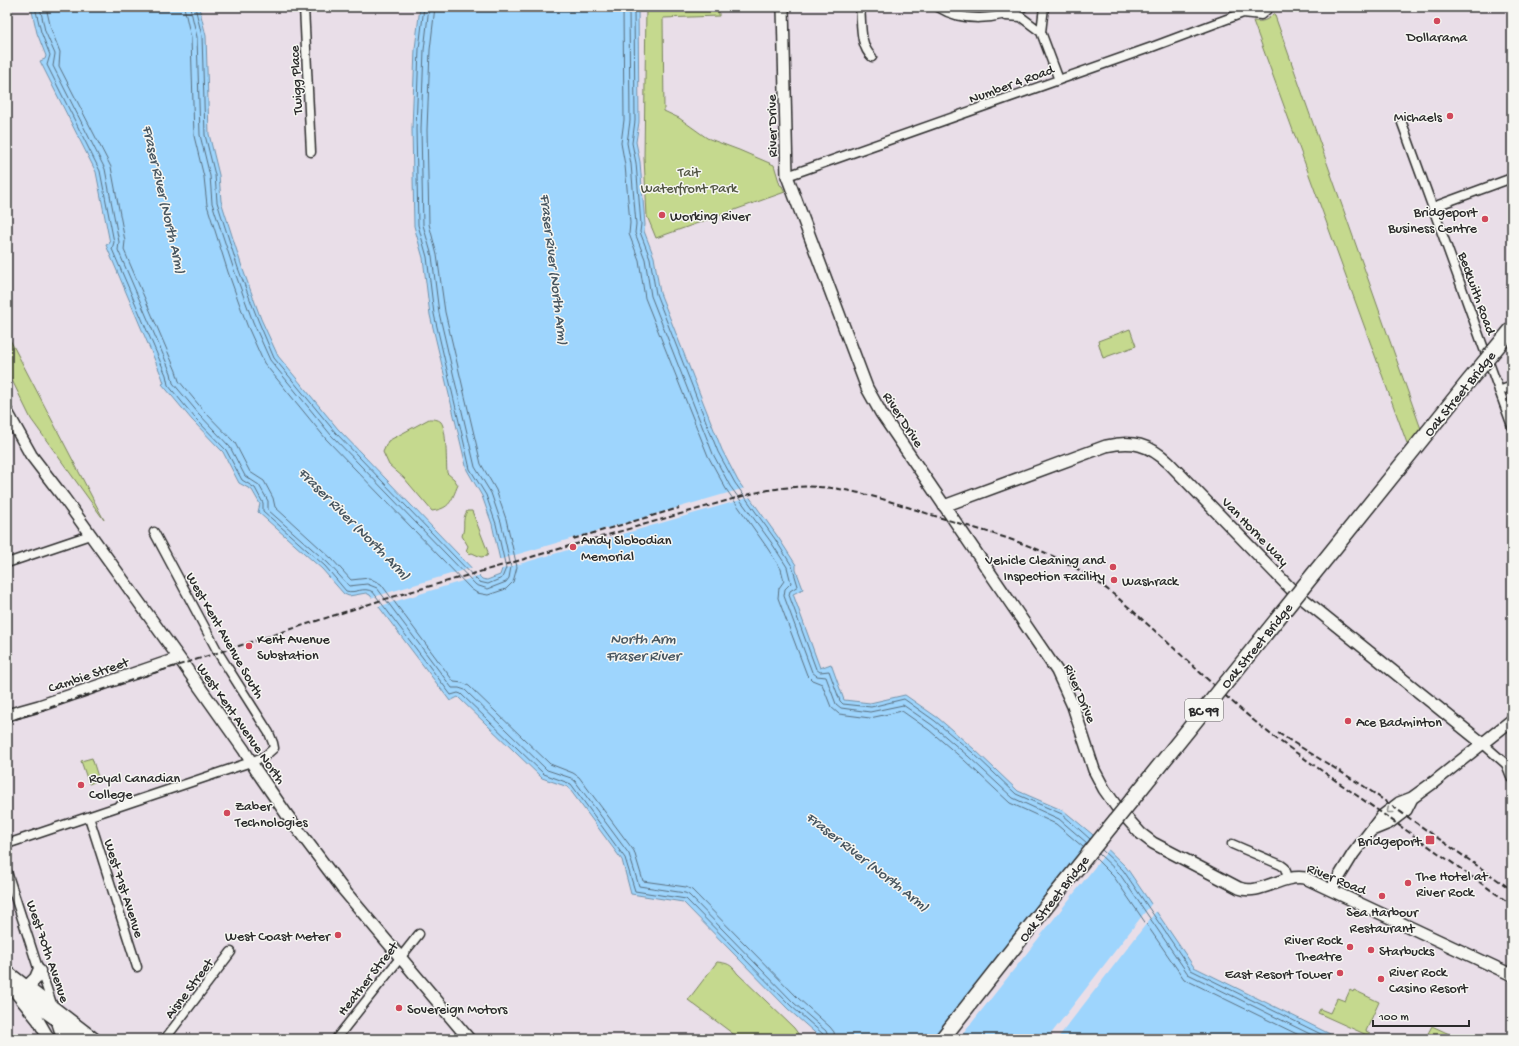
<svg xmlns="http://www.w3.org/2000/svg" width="1519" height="1046" font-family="'Gochi Hand',sans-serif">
<rect width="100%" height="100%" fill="#e9dee8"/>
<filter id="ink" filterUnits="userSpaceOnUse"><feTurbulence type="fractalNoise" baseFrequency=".025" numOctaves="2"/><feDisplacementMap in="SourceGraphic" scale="8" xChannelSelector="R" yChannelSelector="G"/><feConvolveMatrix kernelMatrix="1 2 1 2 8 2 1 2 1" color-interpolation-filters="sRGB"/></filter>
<g filter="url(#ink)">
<path fill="#c5d98e" stroke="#78825c" d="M646,7h73v9l-56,2 1,93 15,7 28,20 32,12 35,15 6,20 2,1 3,6 -129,46 -9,-22 -3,-58z
M1274,13l147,416 -13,17 -155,-425c10,1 14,0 21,-8z
M1130,329l6,17 -33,12 -5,-17z
M7,334l97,186 -73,-101 -24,-49z
M429,419c4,0 9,0 12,3 6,8 5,40 6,51l7,6 4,6c-7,16 -7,23 -26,26l-28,-33 -15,-13 -6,-13 5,-11z
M467,511h5l16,41 -1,4 -6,1 -9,-4 -3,1 -3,-3 2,-5 -6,-10c4,-11 -1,-15 5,-25z
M92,758l7,22 -10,4 -8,-23z
M717,962c10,1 14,2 20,11l57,55 5,7 -3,4h-56l-52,-39z
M1350,990l3,2 1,-2 25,12 -13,29 4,2 -1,3 -51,-23 2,-4 10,4 7,-15 8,3z
M1432,1026l28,13h-35z"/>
<path fill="#9ed5fd" stroke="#7091a9" d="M31,7h168l7,29 3,98 10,41 2,26 21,66 19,52 17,37 60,73 144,150 5,1 13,-5 2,-6 -10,-45 -10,-28 -15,-26 -37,-155 -7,-57 -9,-32 -2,-97 3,-80 5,-42h218l1,115 -3,20 4,20 5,63 -1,6 10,26 6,36 62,157 16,31 40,56 18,28v5l7,19 -10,5 27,74 11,-4 13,36 26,3 35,-8 33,23 36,31 44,42 46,20 28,23 34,33 68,100 146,72h-518l-34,-30 -105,-107 -52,-8 -9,-34 -54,-73 -26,-9 -84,-81 -8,4 -80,-106 -4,-2 -17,3 -5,-2 -22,-25 -64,-57 2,-8 -8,-14 -13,-7 -16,-31 -31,-32 -30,-36 2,-1 -2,-6 -56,-132 4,-2 -14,-71 -56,-111 5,-2 1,-3 -9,-23z"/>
<path fill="#e9dee8" d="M745,488l6,9 -252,73 -1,-10z
M474,567l8,8 -105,32 -7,-9z
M1096,836l13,13 -150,190h-24z
M1152,903l5,7 -100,129h-10z"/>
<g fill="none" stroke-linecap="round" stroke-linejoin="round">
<path stroke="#596f7f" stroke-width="1" d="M35,7l6,25 9,23 -3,10 53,106 14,71 -2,7 54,126 2,10 27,33 31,32 16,30 13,8 8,15v8l62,55 21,25c10,3 17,-5 27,1l78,103 7,-2 3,1 83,80 27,10 54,74 10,33 51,8 105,107 32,28 1,5
M40,7l5,24 10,23 -2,12 52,103 14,73 -1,8 53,123 2,10 26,31 31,33 15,29 14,9 9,16v9l60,53 21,23 18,-2 10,4 75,100h7l6,2 82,80 24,8 4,3 54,73 10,32 46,7 4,2 105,108 32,28 3,8
M46,7l5,22 9,23 -1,14 52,101 14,74 -1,9 52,121 3,10 24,29 32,33 15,29 14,9 9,17 2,9 57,52 19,21 18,-2 12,6 73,98 9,1 6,3 81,78 23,9 6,4 55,74 9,30 43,6 6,3 106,108 32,29 4,5 1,7
M184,7l7,31 3,98 10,41 3,28 21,67 19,53 17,38 62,76 145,150 6,4 11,2 18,-6 7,-7 4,-15 -11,-48 -10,-29 -15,-26 -36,-152 -8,-57 -8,-31 -2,-94 3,-80 5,-43
M190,7l7,30 3,98 10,41 2,27 22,67 19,52 17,38 61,75 145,150 12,4 18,-7 3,-4 2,-11 -10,-45 -10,-29 -16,-26 -36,-154 -7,-57 -9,-31 -2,-96 3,-79 5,-43
M195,7l7,29 3,99 10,40 2,27 21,66 20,52 16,38 61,74 144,150 9,2 14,-6 4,-10 -10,-44 -10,-29 -16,-26 -36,-155 -7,-57 -9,-32 -2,-96 3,-80 5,-42
M623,7l1,113 -3,23 4,22 5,58 -1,11 10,26 6,38 63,158 18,33 40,57 15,23 3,12 -5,7 -1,10 29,77 5,5 10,4 9,23 8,7 31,4 32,-7 27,19 35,30 46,43 46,21 27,23
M629,7l1,114 -3,22 4,21 5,60 -1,9 10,26 6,37 62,158 17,32 41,56 16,25 4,16 -6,6 -1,7 28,76 5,4 9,1 10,27 5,4 29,4 33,-7 29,20 36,31 45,42 46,21 28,24
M634,7l1,114 -3,22 4,20 5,61 -1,8 10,26 6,36 62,158 17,31 40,56 17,27 6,20 -8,5 -1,4 27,74 4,3 9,-1 11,30 3,3 28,3 33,-8 31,22 37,31 44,42 46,20 28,25
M1102,850l21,20 68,100 140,69
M1099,854l20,19 69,101 132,65
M1095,858l19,19 70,102 123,60"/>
<g stroke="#2b2b2b" stroke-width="11">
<path id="street" d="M304,7l7,145
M860,7c2,16 -1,38 12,50
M938,7c26,16 59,13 85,0
M1044,7l-3,25 18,48
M1006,16l15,1 20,15
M1402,123l110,303
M787,176l365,-129 91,-34 18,2 9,-8
M1433,207l79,-29
M1499,391l13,-5
M7,563l83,-28
M1482,743l24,21 6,15
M89,817l48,150
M7,844l244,-82 14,-6 9,-8 -1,-5 -4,-10 -50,-79 -65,-122
M1232,844l49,21 4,3 3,10
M7,872l32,99 4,6 10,30
M165,1039l66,-87
M336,1039l83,-105"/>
</g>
<g stroke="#2b2b2b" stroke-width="14">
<path id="secondary" d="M783,7l4,169 80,212 14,25 176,258 16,35 21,64 10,19 12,17 24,27 13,10 86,45c21,8 42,-14 66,-10l207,97
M7,412l24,43 33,43 115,160 65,92 12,20 31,45 55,73 127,151
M944,506l162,-60c26,-6 43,-2 63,17l122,126 191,154
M7,715l32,-9 140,-48
M1372,830l17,-7 17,-13 6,-12
M1331,890l22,-36 29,-38 17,-13 13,-5 22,-16 78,-62
M17,994l21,26 11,19
M56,1017l7,22"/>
</g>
<g stroke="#2b2b2b" stroke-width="15">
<path id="primary" d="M7,972l87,67
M7,984l50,36 23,19
M27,987l9,-9 3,-7"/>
</g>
<use href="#street" stroke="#f6f6f2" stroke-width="8"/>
<use href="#secondary" stroke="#f6f6f2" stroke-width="11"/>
<use href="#primary" stroke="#f6f6f2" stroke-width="12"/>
<path stroke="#2b2b2b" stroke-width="2" stroke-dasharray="6 3" stroke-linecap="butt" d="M573,539l106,-31
M7,722l116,-39 259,-83 354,-102c27,-8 55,-13 83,-11 40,2 78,17 116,29 54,17 111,30 158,63 22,15 41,33 61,51 40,36 78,74 120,107l238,168
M1278,733l87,54 147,103"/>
<g stroke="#2b2b2b" stroke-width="17" stroke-linecap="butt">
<path id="highway-bridge" d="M942,1039l107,-136 419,-521 44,-53"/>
</g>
<use href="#highway-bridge" stroke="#f6f6f2" stroke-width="14"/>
</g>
<defs><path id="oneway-chevron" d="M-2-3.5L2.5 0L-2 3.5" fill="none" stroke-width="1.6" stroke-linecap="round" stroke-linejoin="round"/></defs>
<use stroke="#90908e" href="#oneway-chevron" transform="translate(1389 811) rotate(141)"/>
</g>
<g fill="#d1495b" stroke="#f6f6f2" stroke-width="1.5">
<circle cx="1437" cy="21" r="4"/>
<circle cx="1450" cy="116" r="4"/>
<circle cx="662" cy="215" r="4"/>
<circle cx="1485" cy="219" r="4"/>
<circle cx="573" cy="547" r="4"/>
<circle cx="1113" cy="567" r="4"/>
<circle cx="1114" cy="580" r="4"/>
<circle cx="249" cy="646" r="4"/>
<circle cx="1348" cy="721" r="4"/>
<circle cx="81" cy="785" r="4"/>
<circle cx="227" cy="813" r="4"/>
<rect x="1425" y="835" width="10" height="10" rx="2"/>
<circle cx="1408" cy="883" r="4"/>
<circle cx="1382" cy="896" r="4"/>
<circle cx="338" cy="935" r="4"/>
<circle cx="1350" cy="947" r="4"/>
<circle cx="1371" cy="950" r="4"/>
<circle cx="1340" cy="973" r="4"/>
<circle cx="1381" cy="979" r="4"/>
<circle cx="399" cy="1008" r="4"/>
</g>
<g text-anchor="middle" stroke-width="3" stroke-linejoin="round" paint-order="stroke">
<rect fill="#f6f6f2" stroke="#686867" stroke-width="1" x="1185" y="699" width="38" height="22" rx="3"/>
<g font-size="13" font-weight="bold" fill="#2b2b2b">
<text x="1204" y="715">BC 99</text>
</g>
<g font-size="14" fill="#2b2b2b" stroke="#f6f6f2" text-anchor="start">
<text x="1437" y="41" text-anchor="middle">Dollarama</text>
<text x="1442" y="121" text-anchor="end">Michaels</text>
<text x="1477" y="216" text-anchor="end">Bridgeport<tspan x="1477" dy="16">Business Centre</tspan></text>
<text x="670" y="220">Working River</text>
<text x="581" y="544">Andy Slobodian<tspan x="581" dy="16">Memorial</tspan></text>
<text x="1105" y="564" text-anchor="end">Vehicle Cleaning and<tspan x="1105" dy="16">Inspection Facility</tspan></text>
<text x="1122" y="585">Washrack</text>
<text x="257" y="643">Kent Avenue<tspan x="257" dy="16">Substation</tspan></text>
<text x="1356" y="726">Ace Badminton</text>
<text x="89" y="782">Royal Canadian<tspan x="89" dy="16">College</tspan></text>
<text x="235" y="810">Zaber<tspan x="235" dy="16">Technologies</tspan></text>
<text x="1421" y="845" text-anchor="end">Bridgeport</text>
<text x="1416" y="880">The Hotel at<tspan x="1416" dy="16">River Rock</tspan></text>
<text x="1382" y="916" text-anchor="middle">Sea Harbour<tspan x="1382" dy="16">Restaurant</tspan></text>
<text x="330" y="940" text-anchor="end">West Coast Meter</text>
<text x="1342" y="944" text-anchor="end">River Rock<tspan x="1342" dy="16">Theatre</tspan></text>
<text x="1379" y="955">Starbucks</text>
<text x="1389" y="976">River Rock<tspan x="1389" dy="16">Casino Resort</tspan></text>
<text x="1332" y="978" text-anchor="end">East Resort Tower</text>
<text x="407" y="1013">Sovereign Motors</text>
</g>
<g font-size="14" fill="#2b2b2b" stroke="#f6f6f2">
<text transform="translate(295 80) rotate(-93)" y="5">Twigg Place</text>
<text transform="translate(1011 83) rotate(-20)" y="5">Number 4 Road</text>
<text transform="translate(771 126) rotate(-91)" y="5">River Drive</text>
<text transform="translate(1478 293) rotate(70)" y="5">Beckwith Road</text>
<text transform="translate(1459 393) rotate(-51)" y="5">Oak Street Bridge</text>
<text transform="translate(904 419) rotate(57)" y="5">River Drive</text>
<text transform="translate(1256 531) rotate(46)" y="5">Van Horne Way</text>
<text transform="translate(226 635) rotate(60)" y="5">West Kent Avenue South</text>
<text transform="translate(1256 645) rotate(-51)" y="5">Oak Street Bridge</text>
<text transform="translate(88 674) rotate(-19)" y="5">Cambie Street</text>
<text transform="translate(1081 693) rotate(67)" y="5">River Drive</text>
<text transform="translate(242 723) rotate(55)" y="5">West Kent Avenue North</text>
<text transform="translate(1337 878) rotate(22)" y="5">River Road</text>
<text transform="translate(125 888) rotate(72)" y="5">West 71st Avenue</text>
<text transform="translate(1053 898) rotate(-52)" y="5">Oak Street Bridge</text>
<text transform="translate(49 951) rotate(71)" y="5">West 70th Avenue</text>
<text transform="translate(367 978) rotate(-52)" y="5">Heather Street</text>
<text transform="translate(188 988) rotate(-53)" y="5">Aisne Street</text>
</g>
<g font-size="14" fill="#525644" stroke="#f6f6f2">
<text x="689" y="176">Tait<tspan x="689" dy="16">Waterfront Park</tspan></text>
</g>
<g font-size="15" font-style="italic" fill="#485660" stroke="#f6f6f2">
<text transform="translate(165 199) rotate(77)" y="5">Fraser River (North Arm)</text>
<text transform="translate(555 269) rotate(83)" y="5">Fraser River (North Arm)</text>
<text transform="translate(355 523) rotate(45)" y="5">Fraser River (North Arm)</text>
<text x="643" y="643">North Arm<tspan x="643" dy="17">Fraser River</tspan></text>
<text transform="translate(868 861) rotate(38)" y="5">Fraser River (North Arm)</text>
</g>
</g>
<rect width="1519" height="1046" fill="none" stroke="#f6f6f2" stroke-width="24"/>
<rect x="12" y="12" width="1495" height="1022" fill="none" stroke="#2b2b2b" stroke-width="1.5" filter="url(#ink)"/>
<path d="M1373 1020v6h96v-6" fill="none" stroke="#2b2b2b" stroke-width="2"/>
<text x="1379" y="1020" font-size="12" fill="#2b2b2b" stroke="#f6f6f2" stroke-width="3" paint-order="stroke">100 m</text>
</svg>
